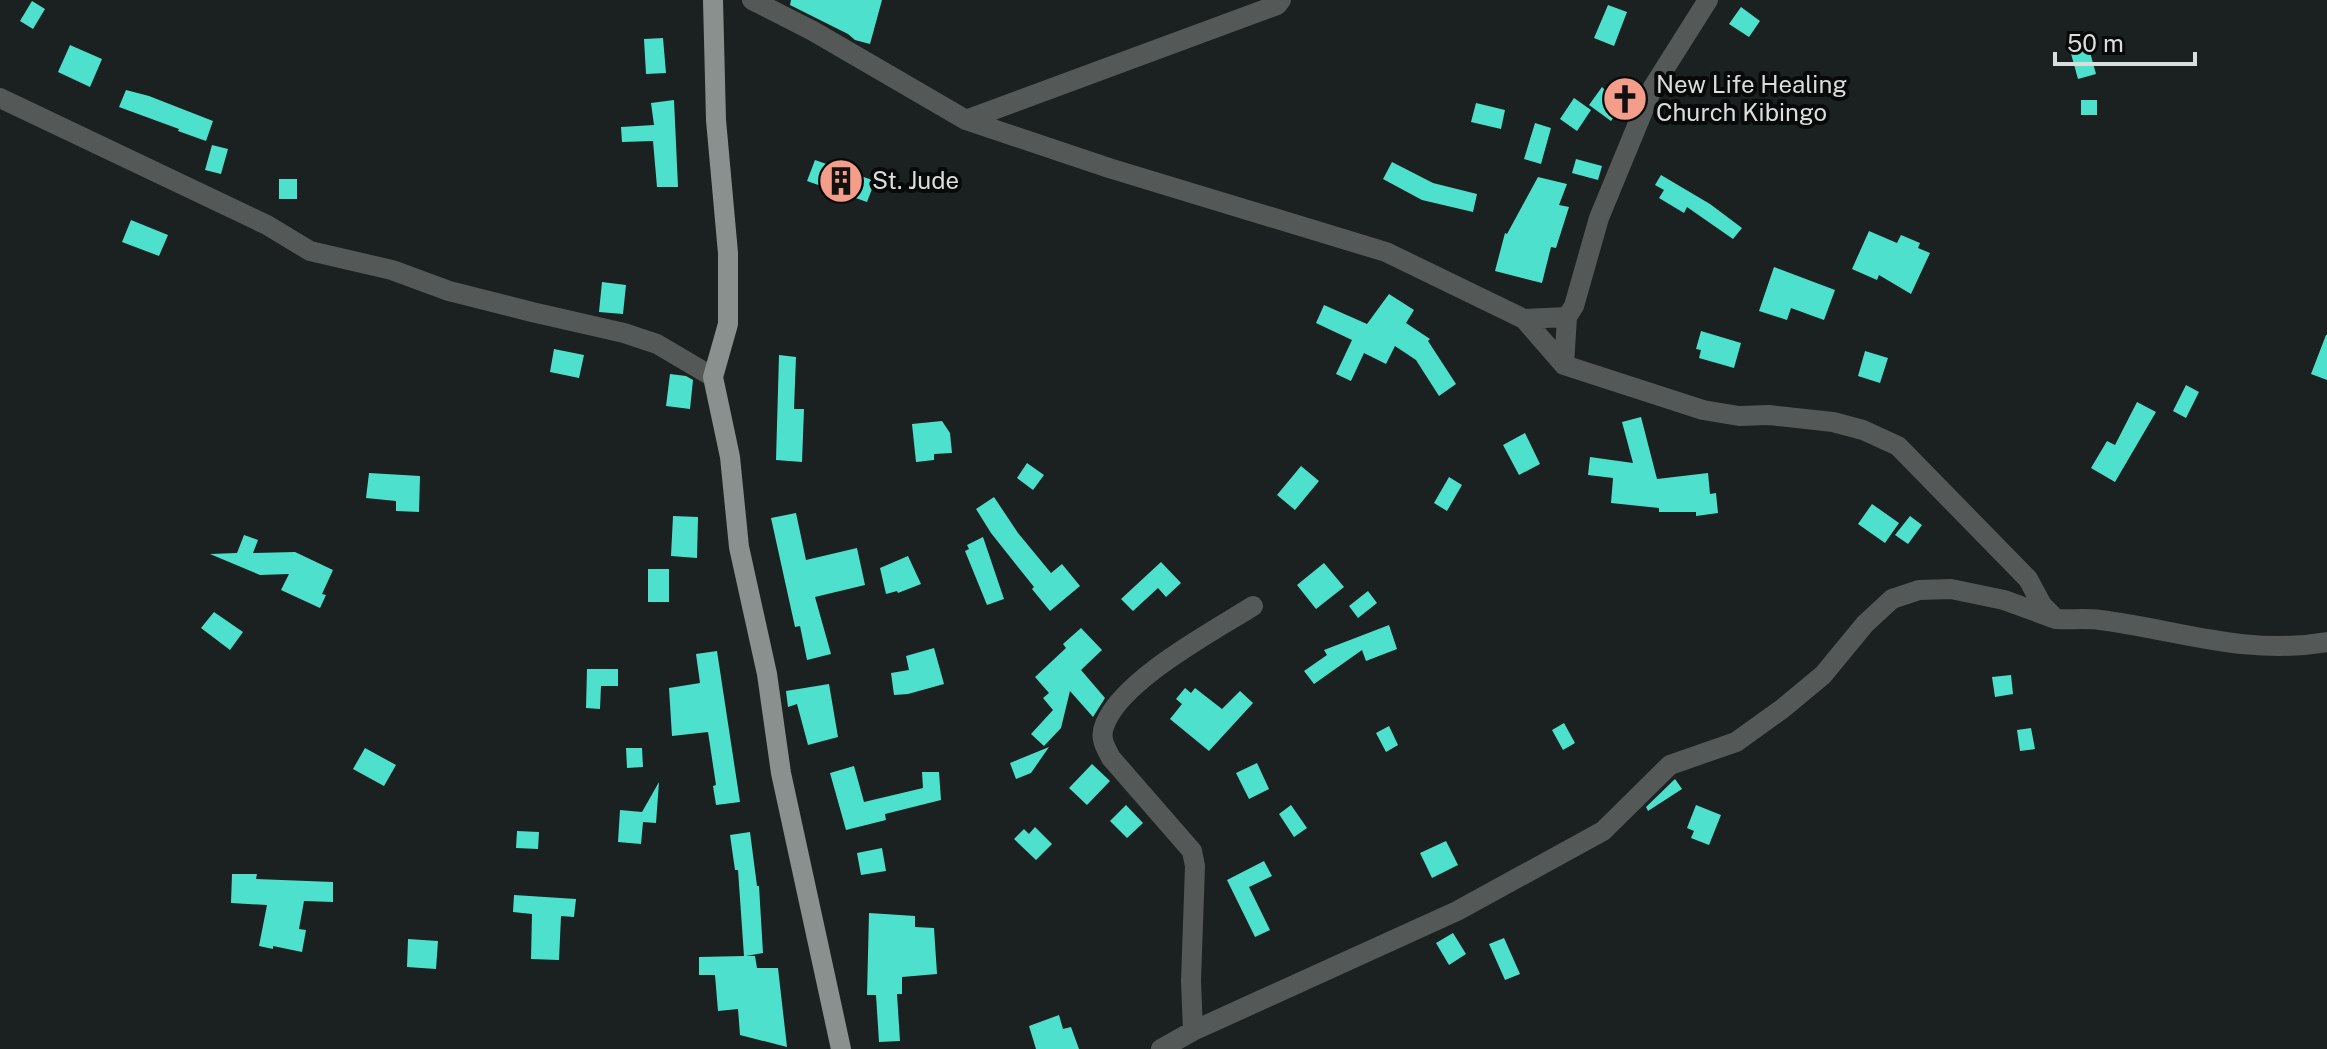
<svg xmlns="http://www.w3.org/2000/svg" width="2327" height="1049" font-family="'Public Sans',sans-serif">
<rect width="100%" height="100%" fill="#1a2120"/>
<path fill="#4de1cd" d="M791,0h91l-12,44 -15,-4 -7,-6 -58,-29z
M32,1l13,8 -12,20 -13,-8z
M1608,5l19,7 -13,34 -20,-8z
M1741,7l19,14 -11,16 -20,-13z
M663,38l3,35 -20,1 -2,-35z
M70,45l32,14 -12,28 -32,-15z
M2088,45l8,29 -18,5 -8,-29z
M1610,84l18,13 -17,24 -22,-16 13,-18 3,3z
M126,90l23,6 64,25 -7,20 -28,-10 1,-2 -60,-22z
M1574,98l17,12 -14,21 -17,-12z
M674,100l4,87h-21l-4,-46 -31,1 -1,-15 33,-2 -3,-22z
M2081,100h16v15h-16z
M1476,103l29,7 -4,19 -30,-7z
M1535,123l16,5 -10,36 -17,-5z
M212,145l16,4 -7,25 -16,-4z
M1576,159l26,7 -4,14 -26,-7z
M815,160l60,21 -8,21 -60,-21z
M1392,162l41,21 44,11 -4,18 -51,-12 -39,-21z
M1661,175l49,29 32,24 -9,11 -46,-32 -3,6 -25,-15 5,-8 -9,-5z
M1538,177l29,7 -8,21 10,2 -13,41 -5,-1 -9,36 -47,-12 10,-38 2,1z
M279,179h18v20h-18z
M131,220l37,15 -9,21 -37,-14z
M1869,231l28,12 4,-8 19,8 -2,5 12,5 -19,41 -32,-19 -2,5 -25,-11z
M1774,267l61,23 -11,30 -33,-12 -4,12 -28,-9z
M602,282l24,3 -3,29 -24,-2z
M1389,294l25,16 -8,13 24,16 -2,2 28,43 -17,12 -23,-36 -21,-14 -9,18 -22,-11 -13,28 -15,-7 16,-34 -36,-17 8,-18 43,19z
M1701,331l40,12 -7,25 -35,-10 2,-8 -5,-1z
M2326,335h1v45l-16,-6z
M554,349l30,6 -5,23 -29,-6z
M1865,351l23,7 -8,25 -22,-7z
M779,355l17,2 -2,52h10l-2,53 -26,-2z
M670,374l16,2 7,4 -3,29 -24,-3z
M2186,385l13,7 -13,26 -13,-7z
M2137,402l19,10 -41,70 -24,-14 16,-27 8,4z
M1641,417l16,62 51,-6 2,21 6,-1 2,20 -22,3v-4h-37v-4l-48,-5 2,-25 -25,-3 2,-18 43,6 -11,-41z
M942,421l8,12 2,20 -18,1v6l-18,2 -4,-38z
M1525,433l15,31 -21,11 -16,-30z
M1027,463l17,12 -11,15 -16,-12z
M1301,466l18,15 -24,29 -18,-15z
M369,473l51,3 -1,36 -23,-1v-10l-30,-3z
M1449,477l13,8 -15,26 -13,-8z
M994,497l24,36 33,40 11,-9 18,22 -30,25 -18,-22 2,-2 -43,-54 -15,-24z
M1872,504l27,19 -14,20 -27,-19z
M796,513l10,47 51,-12 8,37 -50,12 16,57 -24,6 -7,-34 -5,1 -24,-109z
M673,516l25,1 -1,41 -26,-2z
M1910,516l12,9 -14,19 -13,-9z
M244,535l14,5 -5,13 42,-1 38,18 -11,24 4,1 -6,13 -39,-18 8,-16 -29,1 -50,-21 27,-1z
M983,537l21,62 -17,6 -22,-54 4,-2 -2,-4z
M908,556l13,28 -23,9 -1,-2 -11,3 -6,-26z
M1161,562l20,21 -15,14 -8,-9 -25,23 -12,-12z
M1324,563l20,24 -28,22 -19,-24z
M648,569h21v33h-21z
M1368,591l9,12 -19,15 -9,-12z
M214,612l29,20 -13,18 -29,-22z
M1389,625l8,24 -31,12 -4,-11 -48,34 -10,-13 23,-16 -3,-5z
M1081,628l21,22 -21,20 24,28 -12,19 -23,-26 -9,37 -17,18 -13,-12 22,-24 -10,-12 6,-5 -14,-16 31,-29 -3,-4z
M934,648l10,36 -36,10 -14,1 -3,-22 18,-3 -3,-14z
M717,651l23,151 -24,3 -3,-19 3,-1 -8,-53 -36,4 -3,-48 31,-5 -4,-29z
M587,669h31v17h-17l-1,23 -14,-1z
M2011,675l2,19 -18,3 -3,-20z
M829,684l9,53 -30,8 -11,-41 -9,3 -2,-16z
M1185,688l6,5 4,-5 27,21 18,-18 13,12 -44,48 -39,-32 12,-15 -6,-5z
M1564,723l11,20 -12,7 -11,-20z
M1389,726l9,19 -12,7 -10,-19z
M2031,728l4,21 -15,2 -3,-21z
M1049,747l-18,26 -15,6 -6,-16z
M365,748l31,17 -12,21 -31,-17z
M626,748h16l1,19 -16,1z
M1257,763l12,26 -20,10 -13,-26z
M1092,764l18,17 -23,24 -18,-17z
M854,766l10,36 59,-14 -1,-16h17l2,28 -56,14 1,6 -40,10 -16,-57z
M1675,779l7,10 -34,22 -2,-4z
M659,782l-3,41 -13,-1 -2,22 -23,-2 2,-32 22,2z
M1126,805l17,18 -16,15 -17,-17z
M1291,805l16,23 -13,9 -15,-23z
M1696,805l25,10 -12,30 -18,-7 3,-7 -7,-3z
M1035,827l17,17 -16,16 -22,-21 10,-10 5,5z
M517,831l22,1 -1,17 -22,-1z
M750,832l7,54h2l4,67 -17,3h9l2,12h21l9,79 -47,-12 -2,-26 -20,2 -3,-36h-16v-18l45,-1 -6,-86h-3l-5,-35z
M1446,841l12,24 -26,13 -12,-25z
M882,848l4,23 -25,4 -4,-22z
M1264,861l8,15 -23,11 21,43 -15,7 -28,-57z
M232,874h25l-1,5 77,3v20l-29,-1 -5,28 7,1 -4,22 -29,-6v3l-14,-3 8,-41 -36,-2z
M514,895l62,4 -2,18 -13,-1 -2,44 -28,-1 1,-45 -19,-2z
M869,913l46,3v11l19,1 3,46 -35,3v17h-5l3,47 -21,1 -3,-47h-9z
M1453,933l13,21 -17,11 -13,-22z
M1504,938l16,36 -15,6 -16,-36z
M408,939l30,2 -2,28 -29,-2z
M1059,1015l4,14 8,-2 8,22h-43l-7,-23z"/>
<g fill="none" stroke-linecap="round" stroke-linejoin="round">
<path stroke="#545857" stroke-width="20" d="M752,0l61,31 153,89 143,48 277,84 138,67 43,-2 7,-11 25,-88 54,-131 55,-87
M0,98l267,127 43,26 82,19 57,21 83,21 92,21 33,11 56,33
M966,120l311,-115 4,-5
M1567,317l-3,48 139,45 36,6 30,-1 64,7 30,8 35,16 130,133 14,26 14,14c15,1 30,-1 44,1 79,10 145,36 227,22
M1524,319l40,46
M1193,1031l-2,-50 4,-115 -3,-15 -81,-93c-6,-11 -12,-21 -6,-34 18,-45 107,-92 148,-118
M1161,1049l32,-18 264,-120 146,-80 67,-66 66,-23 46,-33 41,-34 42,-51 27,-25 27,-9 32,-1 53,11 52,19"/>
<path stroke="#89908e" stroke-width="20" d="M713,0l3,120 12,133v71l-15,53 17,80 9,90 28,127 14,99 60,276"/>
</g>
<defs>
<g id="church-disc" transform="scale(2.3)"><circle r="9.5" fill="#f49d8b" stroke="#070a09"/><path d="M-1.2-6h2.4v3.5h3.3v2.4h-3.3V6h-2.4V-.1h-3.3v-2.4h3.3Z" fill="#111"/></g>
<g id="building-disc" transform="scale(2.3)"><circle r="9.5" fill="#f49d8b" stroke="#070a09"/><path d="M-4-6H4V6H1V3H-1V6H-4ZM-2.5-4.3h1.7v1.8h-1.7ZM.8-4.3h1.7v1.8H.8ZM-2.5-1h1.7V.8h-1.7ZM.8-1h1.7V.8H.8Z" fill="#111"/></g>
</defs>
<g fill-rule="evenodd">
<use href="#church-disc" x="1625" y="99"/>
<use href="#building-disc" x="841" y="181"/>
</g>
<g text-anchor="middle" stroke-width="8" stroke-linejoin="round" paint-order="stroke">
<g font-size="24" fill="#d9dedd" stroke="#070a09" text-anchor="start">
<text x="1656" y="93">New Life Healing<tspan x="1656" dy="28">Church Kibingo</tspan></text>
<text x="872" y="189">St. Jude</text>
</g>
</g>
<path d="M2055 52v12h140v-12" fill="none" stroke="#d9dedd" stroke-width="4"/>
<text x="2067" y="52" font-size="24" fill="#d9dedd" stroke="#070a09" stroke-width="6" paint-order="stroke">50 m</text>
</svg>
